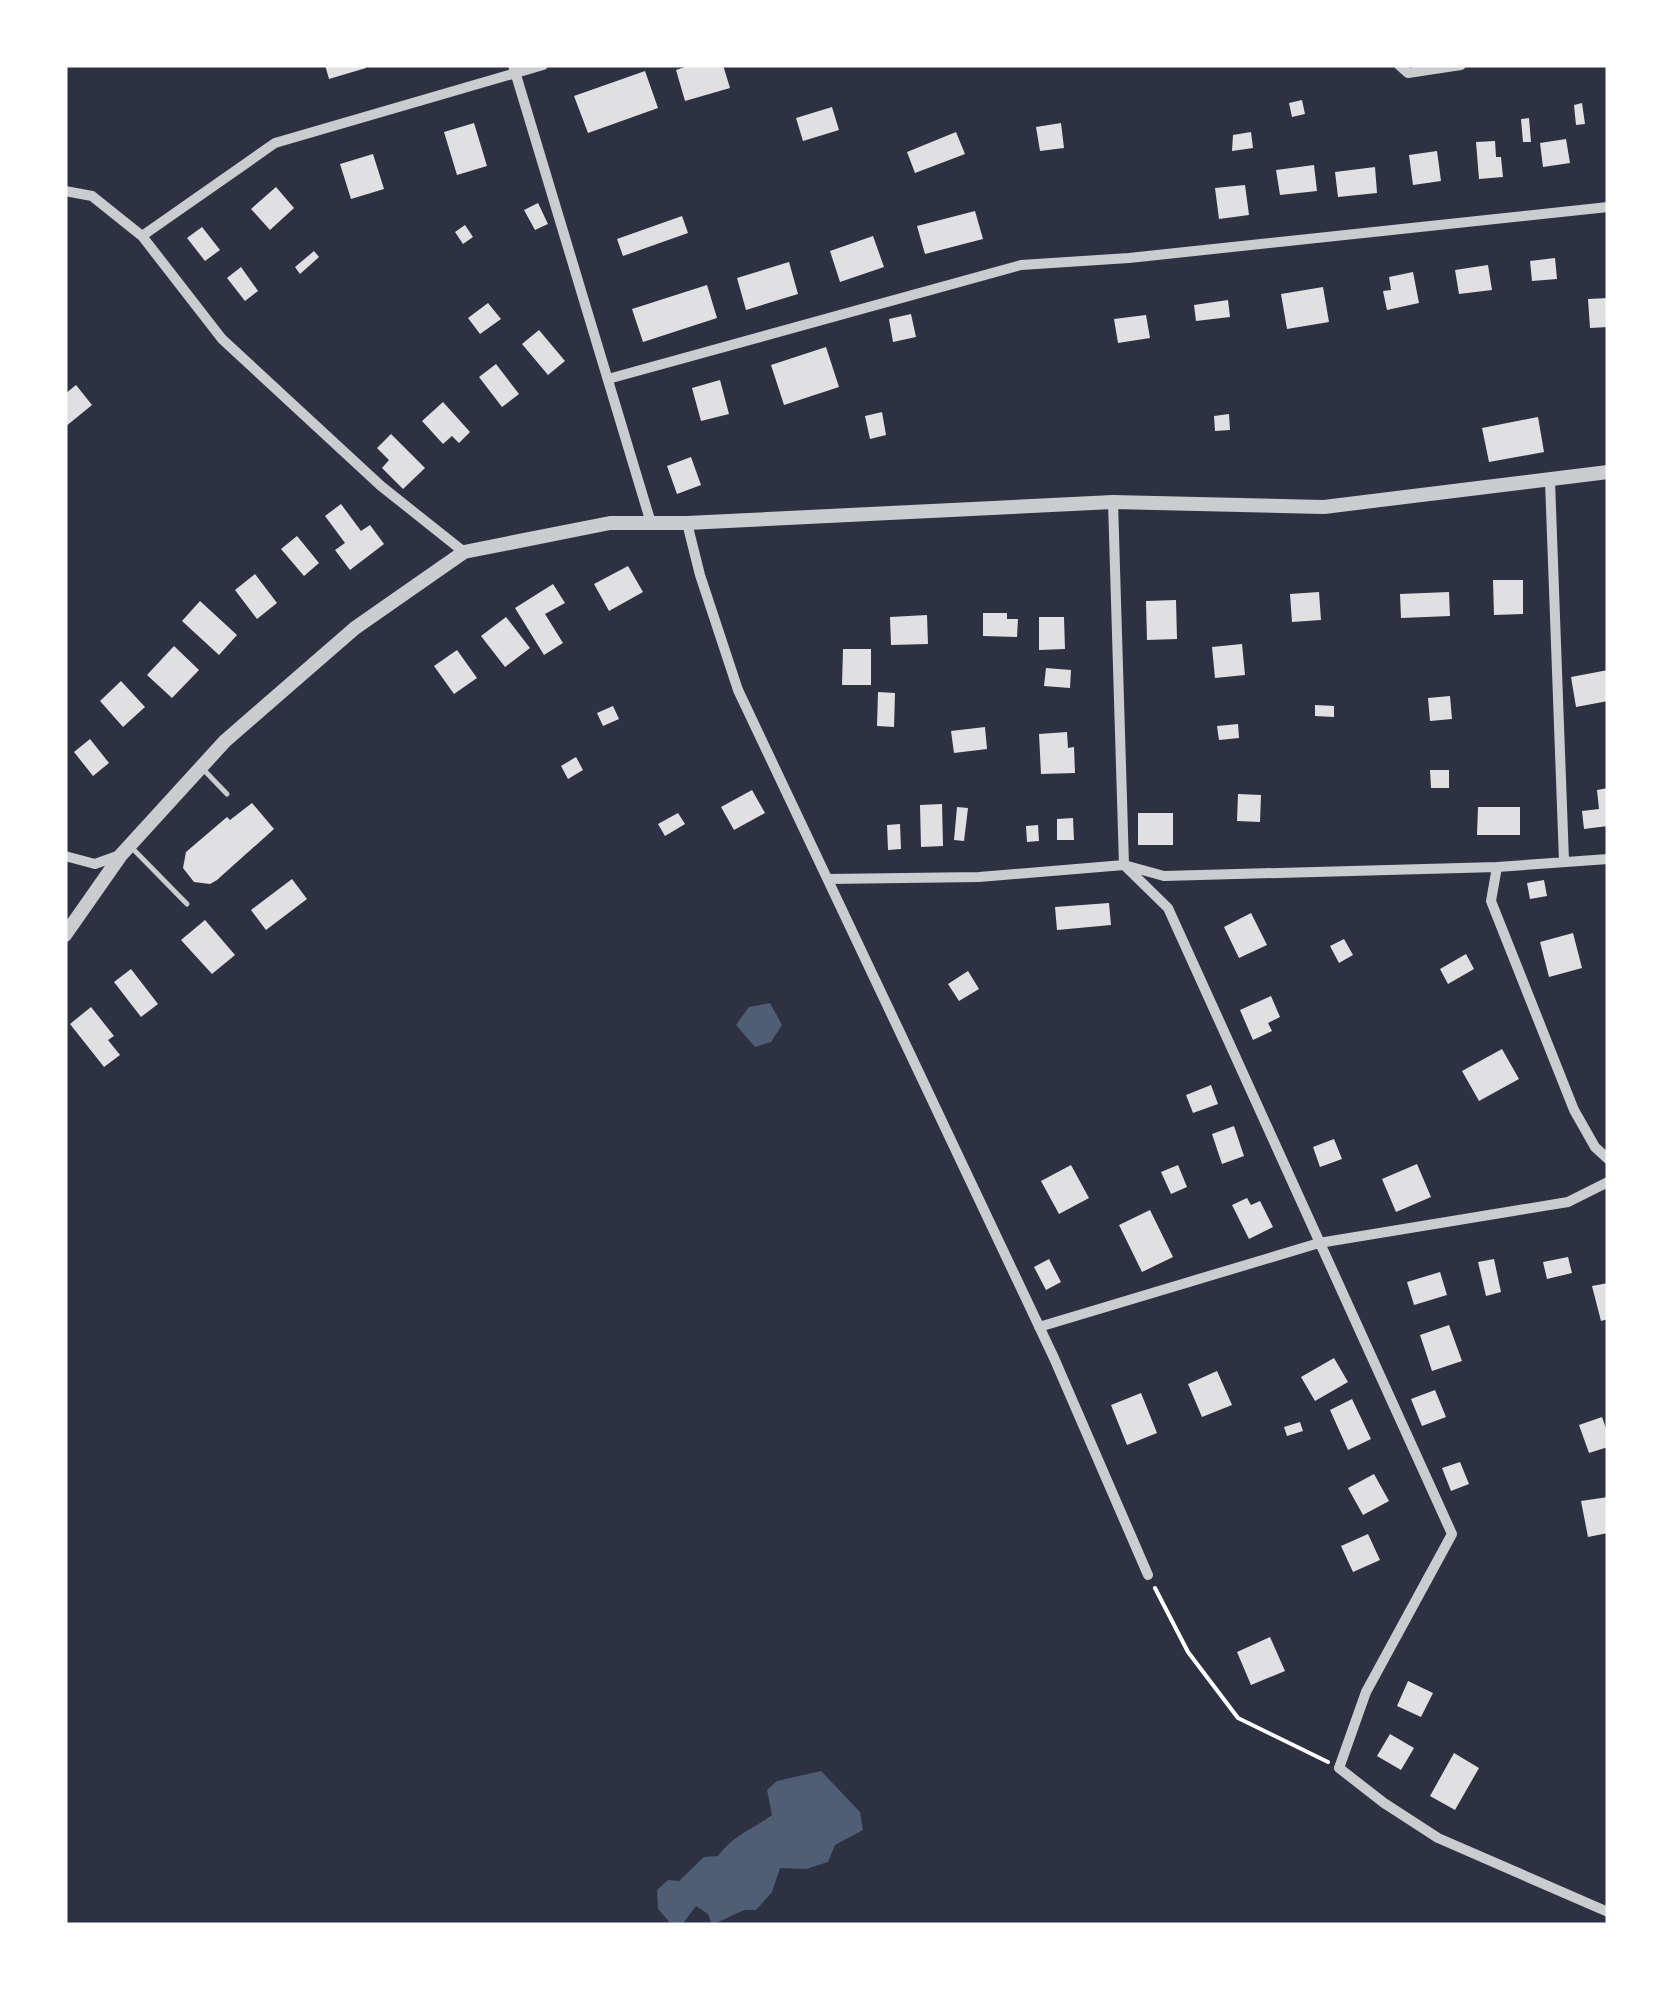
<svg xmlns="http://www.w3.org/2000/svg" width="1673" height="1990" font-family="'Source Sans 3',sans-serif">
<rect width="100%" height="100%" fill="#2d3142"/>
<path fill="#4f5d75" d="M770,1003l12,22 -11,17 -16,5 -19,-22 13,-18z
M821,1771l39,41 3,18 -28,15 -7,17 -22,7 -26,-1 -8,24 -16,18h-12l-32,15 -4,-11 -12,-8 -12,16 -12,3 -14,-16 -1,-19 11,-10 11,1 25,-24 14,-1c14,-20 34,-26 54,-41l-5,-25 10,-9z"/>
<path fill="#e0e0e3" d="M325,65h40l1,3 -37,11z
M691,65h32l7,23 -45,13 -9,-31z
M645,71l13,37 -70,25 -14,-37z
M1302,100l3,14 -13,3 -3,-14z
M1582,103l3,21 -9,1 -2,-20z
M832,107l7,23 -36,11 -7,-23z
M1529,118l2,24h-8l-2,-23z
M474,123l13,43 -30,9 -13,-43z
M1061,123l3,25 -24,3 -4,-24z
M956,132l9,22 -50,19 -8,-21z
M1251,132l2,16 -21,3 1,-16z
M1566,139l4,24 -27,4 -3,-24z
M1495,141l1,16h5l2,20 -24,2 -3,-37z
M1437,151l4,30 -28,4 -4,-30z
M373,154l11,35 -33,10 -11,-35z
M1314,165l3,26 -37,4 -4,-25z
M1375,167l2,26 -39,4 -3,-25z
M1245,185l4,30 -30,4 -4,-31z
M276,187l18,21 -24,22 -19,-21z
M538,203l10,21 -13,6 -11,-20z
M975,211l8,28 -58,15 -8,-28z
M682,216l6,17 -65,23 -6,-17z
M465,225l8,12 -10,7 -8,-12z
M202,227l18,23 -15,11 -18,-23z
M873,236l11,31 -44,15 -10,-31z
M314,251l5,6 -19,17 -5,-7z
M1555,258l2,21 -25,2 -2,-20z
M789,262l9,32 -52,16 -9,-32z
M1488,265l4,25 -33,4 -4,-24z
M241,267l17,24 -13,10 -18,-23z
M1413,272l6,31 -32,7 -4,-19 8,-1 -2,-13z
M707,285l10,33 -74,24 -11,-33z
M1323,287l6,35 -42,7 -6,-35z
M1608,298v29l-18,1 -2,-29z
M1228,300l2,17 -34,4 -2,-16z
M488,303l13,16 -21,15 -12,-16z
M911,314l5,23 -23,5 -4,-23z
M1146,315l4,23 -32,5 -4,-24z
M539,330l26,31 -17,14 -26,-31z
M826,347l13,40 -55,18 -13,-40z
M496,364l23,30 -17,13 -23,-30z
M720,380l9,34 -28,7 -9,-33z
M76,385l16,20 -27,22v-33z
M443,402l27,30 -11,11 -7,-7 -9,8 -21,-23z
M882,412l4,23 -16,4 -5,-23z
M1229,414l1,16 -15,1 -1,-15z
M1538,417l6,35 -55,10 -7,-34z
M391,434l34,34 -22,21 -21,-21 7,-8 -12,-12z
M691,457l10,28 -24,9 -10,-28z
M341,504l20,27 9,-6 14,19 -34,26 -15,-20 10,-7 -20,-27z
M297,536l22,27 -15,13 -23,-27z
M628,566l15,26 -34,19 -15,-27z
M255,574l22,29 -20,16 -22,-29z
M1493,580h30v34l-29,1z
M553,584l12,19 -20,11 18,29 -19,12 -29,-47z
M1319,592l2,28 -29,2 -2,-28z
M1449,592l1,24 -49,2 -1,-24z
M1176,600l1,39 -30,1 -1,-39z
M200,601l37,34 -18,20 -37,-34z
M983,613h24v6h11l-1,18 -34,-1z
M927,615l1,29 -37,1 -1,-28z
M506,617l24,31 -25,19 -24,-31z
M1039,617h25l1,32 -26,1z
M1242,644l3,31 -30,3 -3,-31z
M174,646l25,24 -27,28 -25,-23z
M843,649h28v36h-29z
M457,650l20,28 -23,16 -20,-28z
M1046,668l25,2 -1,18 -26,-2z
M1608,670v31l-32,6 -5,-30z
M121,681l24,26 -22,20 -23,-26z
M878,692l17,1 -1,34 -17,-1z
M1450,696l2,23 -22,2 -2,-23z
M1315,705l19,1v11l-19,-1z
M613,706l6,13 -16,7 -6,-13z
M1238,724l1,14 -20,2 -2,-14z
M985,727l2,22 -33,4 -3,-22z
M1067,732l1,16 6,-1 1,26 -34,1 -2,-40z
M90,739l19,24 -16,13 -19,-24z
M576,757l7,13 -15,9 -7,-13z
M1430,770h19v18h-18z
M1608,788v38l-24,3 -2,-18 17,-2 -2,-19z
M752,790l13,23 -31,17 -13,-23z
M1238,794l23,1 -1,27 -23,-1z
M252,803l22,26 -57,51 -7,4 -16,-2 -11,-14 3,-16 41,-35 3,3z
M942,804l1,42 -22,1 -1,-42z
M957,807l11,1 -4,33 -10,-1z
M1478,807h42v28h-43z
M678,813l7,11 -20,12 -7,-12z
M1138,813h35v32h-35z
M1073,818l1,22h-17v-21z
M900,824l1,25 -13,1 -1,-25z
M1038,825l1,16 -12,1 -1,-16z
M292,879l15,20 -41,31 -15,-20z
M1544,880l3,16 -17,3 -3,-16z
M1109,903l2,22 -54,5 -2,-23z
M1251,913l16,32 -28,13 -15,-31z
M205,920l30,35 -23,19 -31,-34z
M1573,933l9,35 -33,9 -9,-35z
M1344,939l9,16 -14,8 -9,-17z
M1466,954l8,15 -26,15 -8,-15z
M131,969l27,35 -17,13 -27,-35z
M968,971l11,18 -20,12 -11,-17z
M1271,996l9,21 -12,6 4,8 -19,9 -13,-30z
M91,1007l23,29 -6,4 12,15 -16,12 -34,-43z
M1502,1049l17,30 -40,22 -17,-30z
M1211,1085l7,19 -25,9 -7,-18z
M1234,1126l10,30 -22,8 -10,-30z
M1334,1139l8,20 -22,8 -7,-20z
M1417,1164l14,33 -35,15 -14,-33z
M1071,1165l18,33 -30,16 -18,-33z
M1178,1165l9,22 -16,7 -10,-22z
M1247,1198l4,7 9,-4 13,26 -24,12 -17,-34z
M1150,1210l23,47 -31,15 -23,-47z
M1568,1257l4,16 -25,6 -4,-17z
M1049,1259l12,23 -15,8 -12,-23z
M1494,1259l7,33 -15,4 -8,-34z
M1440,1272l7,23 -33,10 -7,-23z
M1608,1283v36l-7,2 -9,-35z
M1449,1325l13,36 -30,10 -12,-36z
M1334,1358l14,24 -33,19 -14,-24z
M1217,1371l15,34 -30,12 -14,-33z
M1435,1390l11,27 -24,9 -11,-27z
M1141,1393l16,40 -30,12 -16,-40z
M1352,1399l19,40 -23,11 -18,-40z
M1602,1417l6,17v13l-19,6 -10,-28z
M1300,1422l3,9 -16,5 -3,-9z
M1460,1462l9,22 -18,7 -9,-23z
M1374,1474l15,27 -26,14 -15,-27z
M1608,1497v36l-20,4 -7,-36z
M1368,1534l12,26 -27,12 -12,-26z
M1270,1637l15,34 -34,14 -14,-33z
M1408,1681l25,12 -12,24 -24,-11z
M1390,1734l24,14 -13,22 -24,-14z
M1454,1753l25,15 -24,42 -25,-14z"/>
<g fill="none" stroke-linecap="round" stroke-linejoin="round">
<path stroke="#fff" stroke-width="4" d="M1155,1588l33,64 50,66 90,44"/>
<path stroke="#caccd0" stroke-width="5" d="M201,767l26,27
M133,849l54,55"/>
<path stroke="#caccd0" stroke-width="10" d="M513,65l138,458
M1399,65l9,8 53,-8
M65,191l27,5 50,40
M608,379l413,-114 108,-7 479,-51
M1550,481l14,380
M1113,502l11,363 44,43 284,626 -86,158 -27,76 45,35 54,35 170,74
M687,523l13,52 38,115 316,668 94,217
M464,552l-83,-66 -159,-147 -80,-103 133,-93 268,-78
M65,856l30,8 25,-9
M1497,867l-6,34 83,209 21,37 13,12
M829,879l150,-2 145,-12 40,11 333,-9 111,-8
M1039,1327l280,-84 249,-41 40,-20"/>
<path stroke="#caccd0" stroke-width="14" d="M65,935l56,-80 104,-114 130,-113 109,-76 146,-29h77l426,-21 211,5 284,-35"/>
</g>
<rect width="1673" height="1990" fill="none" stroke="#ffffff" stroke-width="135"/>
</svg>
